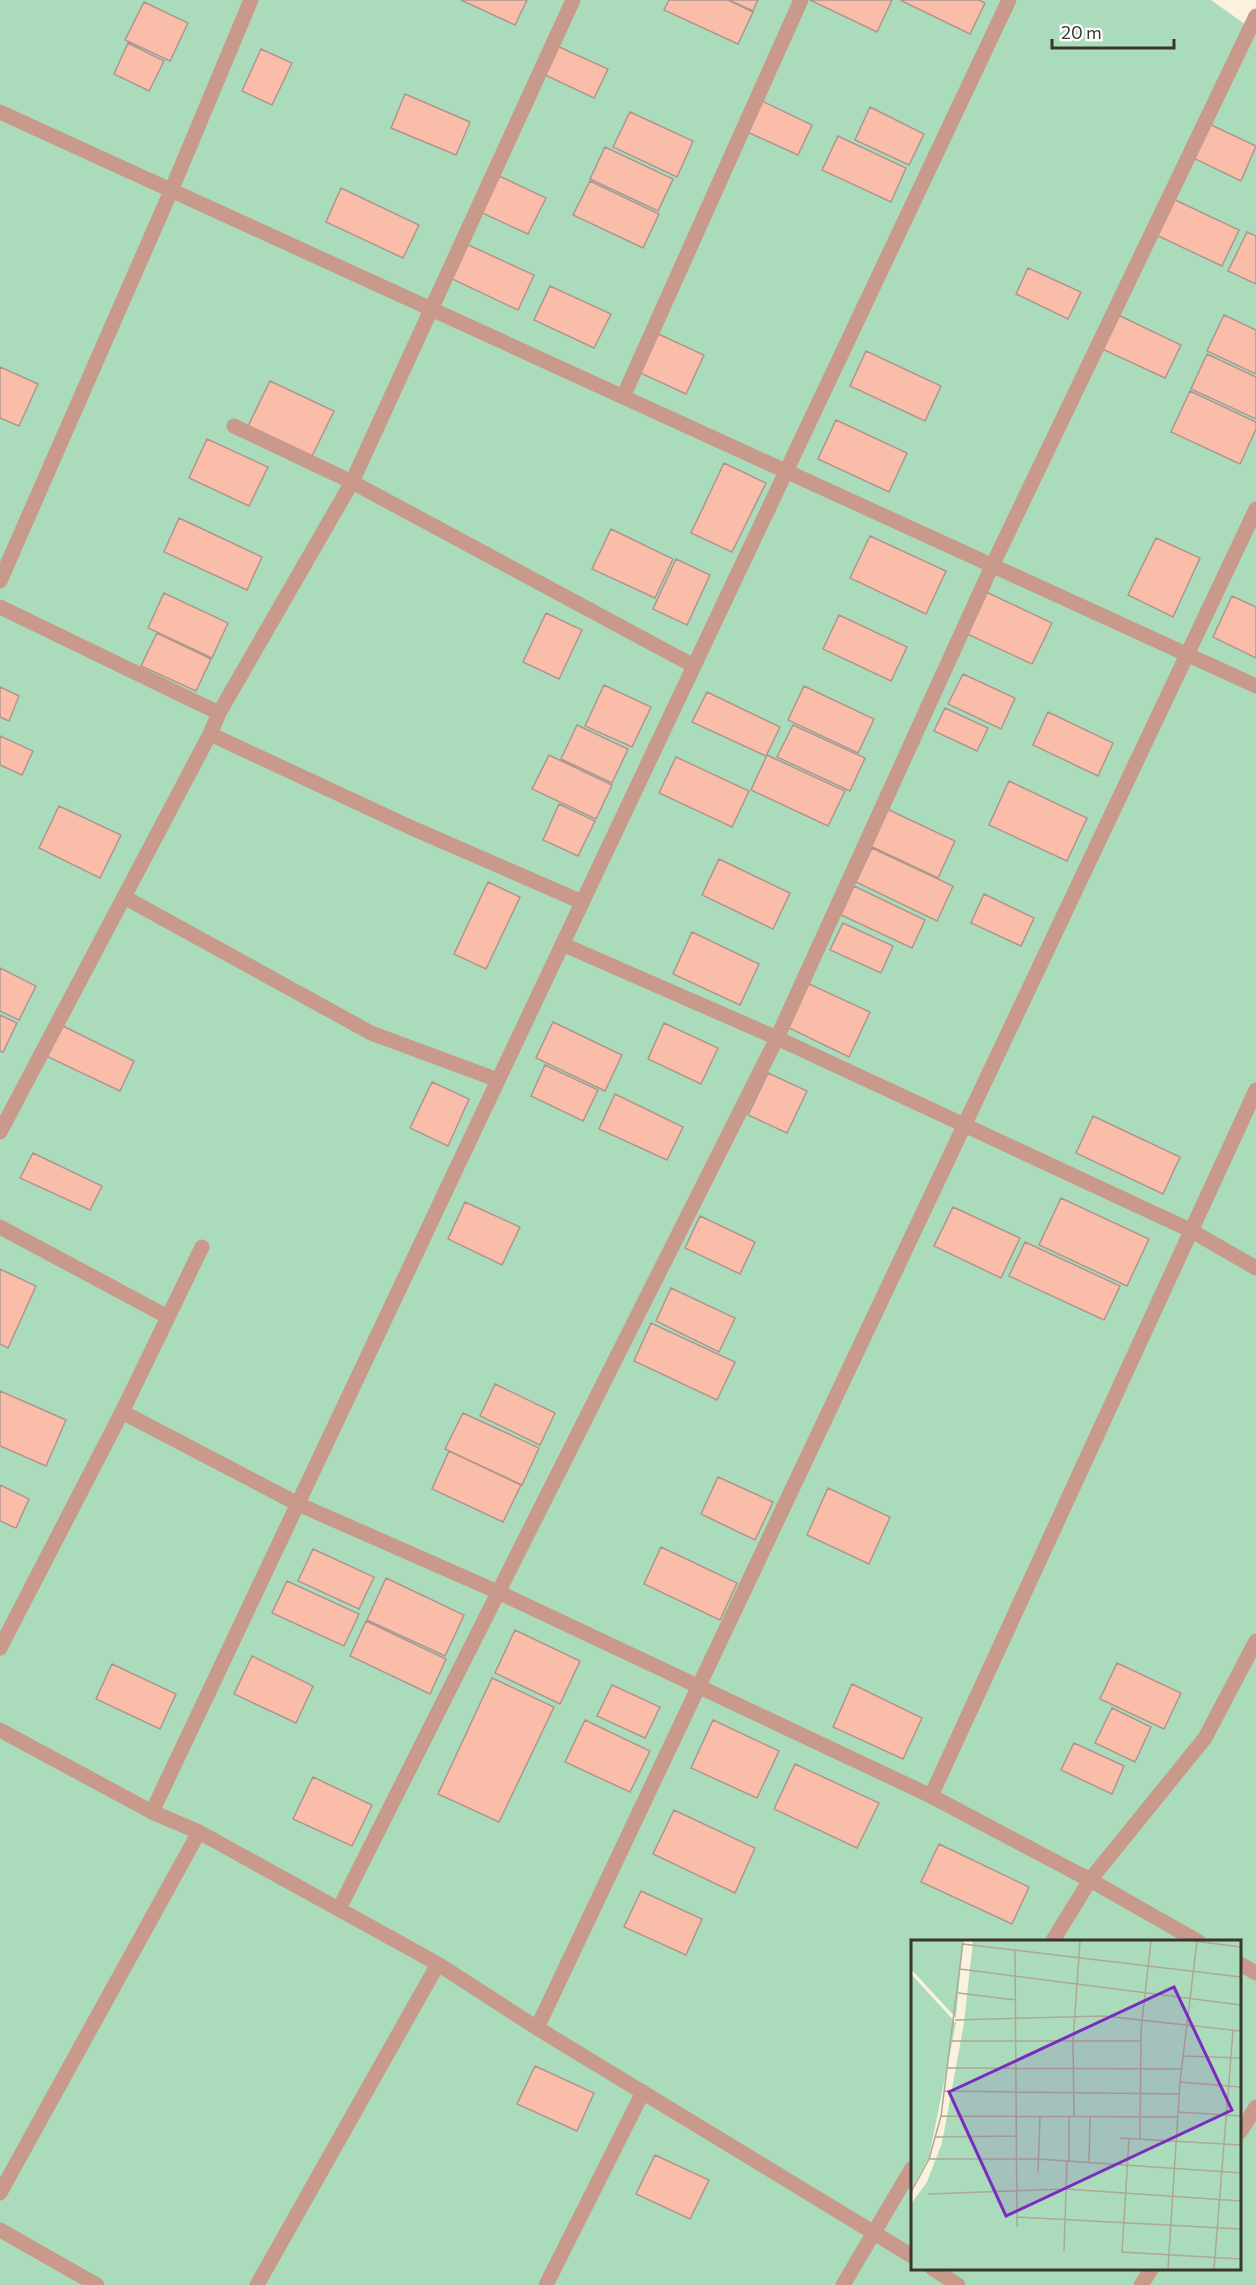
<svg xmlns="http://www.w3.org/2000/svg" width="1256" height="2285" font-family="Commissioner,sans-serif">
<rect width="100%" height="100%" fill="#faf2dc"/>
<path fill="#aadcbb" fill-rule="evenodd" d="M0,0h1211l45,32v2253h-1256zM912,1942h328v326h-328z"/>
<path fill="#fabda9" stroke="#ae968e" stroke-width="1.5" d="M461,0h66l-12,25z
M669,0h59l25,12 -15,32 -74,-34z
M729,0h29l-5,11z
M810,0h82l-15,32z
M900,0h79l6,3 -15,31z
M144,2l44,21 -18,38 -45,-21z
M128,43l36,18 -15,30 -35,-17z
M557,46l51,23 -14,29 -51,-24z
M261,49l31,14 -20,42 -30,-14z
M405,94l65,28 -14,33 -65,-27z
M760,100l52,25 -14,30 -53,-24z
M870,107l54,27 -15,31 -54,-25z
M630,112l63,29 -16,36 -64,-30z
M1207,123l49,23 -15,35 -50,-24z
M838,136l68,32 -15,34 -69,-32z
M605,147l68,32 -15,32 -68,-32z
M495,174l51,24 -18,36 -50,-23z
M590,181l69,33 -16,34 -70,-33z
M341,188l78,37 -16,33 -77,-36z
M1171,198l68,32 -17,36 -68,-32z
M1247,232l9,4v48l-28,-13z
M464,243l70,32 -16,35 -70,-33z
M1028,268l53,24 -13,27 -52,-25z
M550,286l61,28 -17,34 -60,-28z
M1116,314l65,31 -16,33 -65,-30z
M1224,315l32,15v44l-49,-23z
M654,332l50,23 -18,39 -50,-23z
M866,351l75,35 -16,35 -75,-35z
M1207,354l49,23v42l-65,-30z
M0,367l38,17 -19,42 -19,-8z
M270,381l64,30 -22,45 -64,-30z
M1190,391l66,31v7l-16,35 -69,-32z
M836,420l71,33 -18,39 -71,-33z
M207,439l61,28 -19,39 -60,-28z
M724,463l42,20 -34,69 -41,-19z
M179,518l83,39 -15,33 -83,-38z
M611,529l62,30 -18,39 -63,-29z
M870,536l76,35 -20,43 -76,-36z
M1156,538l44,20 -27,59 -45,-22z
M676,559l34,16 -23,50 -34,-16z
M986,592l66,31 -20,41 -65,-30z
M164,593l64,30 -16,35 -64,-30z
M1232,596l24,11v51l-43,-21z
M546,613l36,17 -23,49 -36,-17z
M839,615l68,32 -16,34 -68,-32z
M157,633l54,26 -15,32 -55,-25z
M963,674l52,24 -14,31 -53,-25z
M604,685l47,22 -19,40 -47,-21z
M804,686l70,33 -16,34 -70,-33z
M0,687l19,9 -10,25 -9,-4z
M707,692l73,35 -14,29 -74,-34z
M945,708l43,20 -11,23 -43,-20z
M1048,712l65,31 -15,33 -65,-31z
M577,725l51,24 -16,34 -51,-24z
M793,725l72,33 -15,33 -73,-34z
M0,736l33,15 -11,24 -22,-10z
M549,755l63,30 -16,34 -64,-30z
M767,755l78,36 -17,35 -77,-36z
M676,757l73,34 -17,36 -73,-34z
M1009,781l78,37 -20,43 -78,-36z
M559,804l36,17 -17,35 -35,-16z
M59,806l62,29 -21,43 -61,-30z
M885,808l70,33 -17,37 -70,-33z
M872,848l81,38 -16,35 -81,-39z
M719,859l71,34 -17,36 -71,-34z
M488,882l32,15 -34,72 -32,-15z
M854,886l71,34 -13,28 -71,-33z
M984,894l50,24 -13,28 -50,-23z
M843,923l50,23 -12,27 -51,-23z
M692,932l67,32 -19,41 -67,-31z
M0,968l36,18 -17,34 -19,-9z
M807,983l63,29 -21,45 -62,-30z
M0,1015l17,8 -14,29 -3,-1z
M553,1022l69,33 -17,36 -69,-33z
M664,1023l54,25 -17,36 -53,-25z
M61,1025l73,36 -14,30 -74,-35z
M545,1065l53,25 -15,31 -52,-25z
M768,1073l39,18 -20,42 -39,-18z
M432,1082l37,17 -21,47 -38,-18z
M615,1094l68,33 -16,33 -68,-31z
M1093,1116l87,41 -17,37 -87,-41z
M33,1153l69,33 -12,24 -70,-32z
M1061,1198l88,41 -22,47 -88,-41z
M465,1202l55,25 -18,38 -54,-26z
M953,1207l67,31 -19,40 -67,-32z
M700,1216l55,26 -15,32 -55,-26z
M1025,1242l95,44 -16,34 -95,-44z
M0,1269l36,17 -28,62 -8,-4z
M671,1288l64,30 -16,34 -63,-31z
M651,1323l84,39 -18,38 -83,-39z
M495,1384l60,29 -15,32 -60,-29z
M0,1391l66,29 -20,46 -46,-20z
M463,1413l76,35 -17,37 -77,-36z
M449,1451l72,34 -18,37 -71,-33z
M718,1477l55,25 -18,38 -54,-26z
M0,1485l29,14 -13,29 -16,-7z
M828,1488l62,29 -21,47 -62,-29z
M661,1547l76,36 -17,37 -76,-36z
M313,1549l61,28 -15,32 -61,-28z
M386,1578l78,37 -19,41 -78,-36z
M287,1581l72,33 -15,32 -72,-33z
M366,1621l80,38 -16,35 -80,-38z
M515,1630l65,31 -20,43 -65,-31z
M252,1656l61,30 -17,37 -62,-29z
M1117,1663l64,30 -17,36 -64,-30z
M112,1664l64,30 -16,35 -64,-30z
M492,1678l62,29 -55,115 -61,-28z
M852,1684l70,34 -19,41 -70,-32z
M612,1685l48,22 -15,31 -48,-22z
M1112,1708l39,19 -16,35 -40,-19z
M585,1720l65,31 -20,41 -65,-30z
M713,1720l66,31 -22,47 -66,-30z
M1074,1743l50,23 -12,28 -51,-24z
M795,1764l84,39 -22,45 -83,-39z
M313,1777l59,28 -20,41 -59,-27z
M674,1810l81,38 -20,45 -82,-39z
M939,1844l90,43 -17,37 -91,-42z
M641,1891l61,28 -16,36 -62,-28z
M535,2066l59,27 -17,38 -60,-27z
M655,2155l54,25 -19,39 -54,-25z"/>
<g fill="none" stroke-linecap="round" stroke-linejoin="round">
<path stroke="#c9998b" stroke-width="15" d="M0,112l1256,574
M623,397l178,-397
M234,426l118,56 342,184
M0,581l171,-390 80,-191
M0,607l219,106
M210,734l202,94 170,74
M124,897l247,136 127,47
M562,944l215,94 413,192 66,38
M0,1132l210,-398 9,-21 133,-231 221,-482
M0,1227l168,90
M122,1412l176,92 200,88 433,204 159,84 109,62
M0,1648l122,-236 80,-165
M0,1730l152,82 47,20 239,132 99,64 375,228
M931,1796l325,-706
M152,1812l857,-1812
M339,1909l438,-871 215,-472 264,-550
M1052,1942l38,-62 115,-142 51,-97
M1240,1964l16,9
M537,2028l719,-1519
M1240,2132l16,-25
M0,2193l199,-361
M0,2230l97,55
M932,2268l26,17
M257,2285l181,-321
M546,2285l97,-193
M843,2285l69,-117
M1141,2285l11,-17"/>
</g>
<g transform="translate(911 1940)">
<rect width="330" height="330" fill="#faf2dc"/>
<path d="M0,1h52l-7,77 -45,-49zM62,1h268v328h-330v-65l16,-22 15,-39 22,-120zM0,34l45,49 -27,134 -18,33z" fill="#aadcbb"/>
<path fill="none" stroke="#ada796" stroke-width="1.5" d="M283,1l47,6M52,4l278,33M104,10l2,277M49,29l281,36M47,53l58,7M44,80l149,-4 137,15M41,101h189M272,116l58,2M37,128l234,1M269,142l61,5M33,151l235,3M267,172l63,4M30,176l237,1M158,177v44M163,177l-1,-75 7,-101M24,197l82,-1M209,198l121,7M218,198l-7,114 119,7M229,199l1,-109 10,-89M18,219h109l203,14M178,222l1,-45M127,233l2,-57M0,252l18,-33 12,-43 22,-174M17,254l138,-5 175,12M106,277l224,12M153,311l3,-90M257,329l12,-187 17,-141M303,329l19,-238"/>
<path fill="#7b2cbf" fill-opacity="0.15" stroke="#7b2cbf" stroke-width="3" d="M263,47l58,123 -226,106 -57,-124z"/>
<rect width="330" height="330" fill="none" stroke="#39362e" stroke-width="3"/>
</g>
<path d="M1052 39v9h122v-9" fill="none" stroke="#39362e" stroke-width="3"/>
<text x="1061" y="39" font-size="18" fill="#39362e" stroke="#ffffff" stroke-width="4.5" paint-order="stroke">20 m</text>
</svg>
